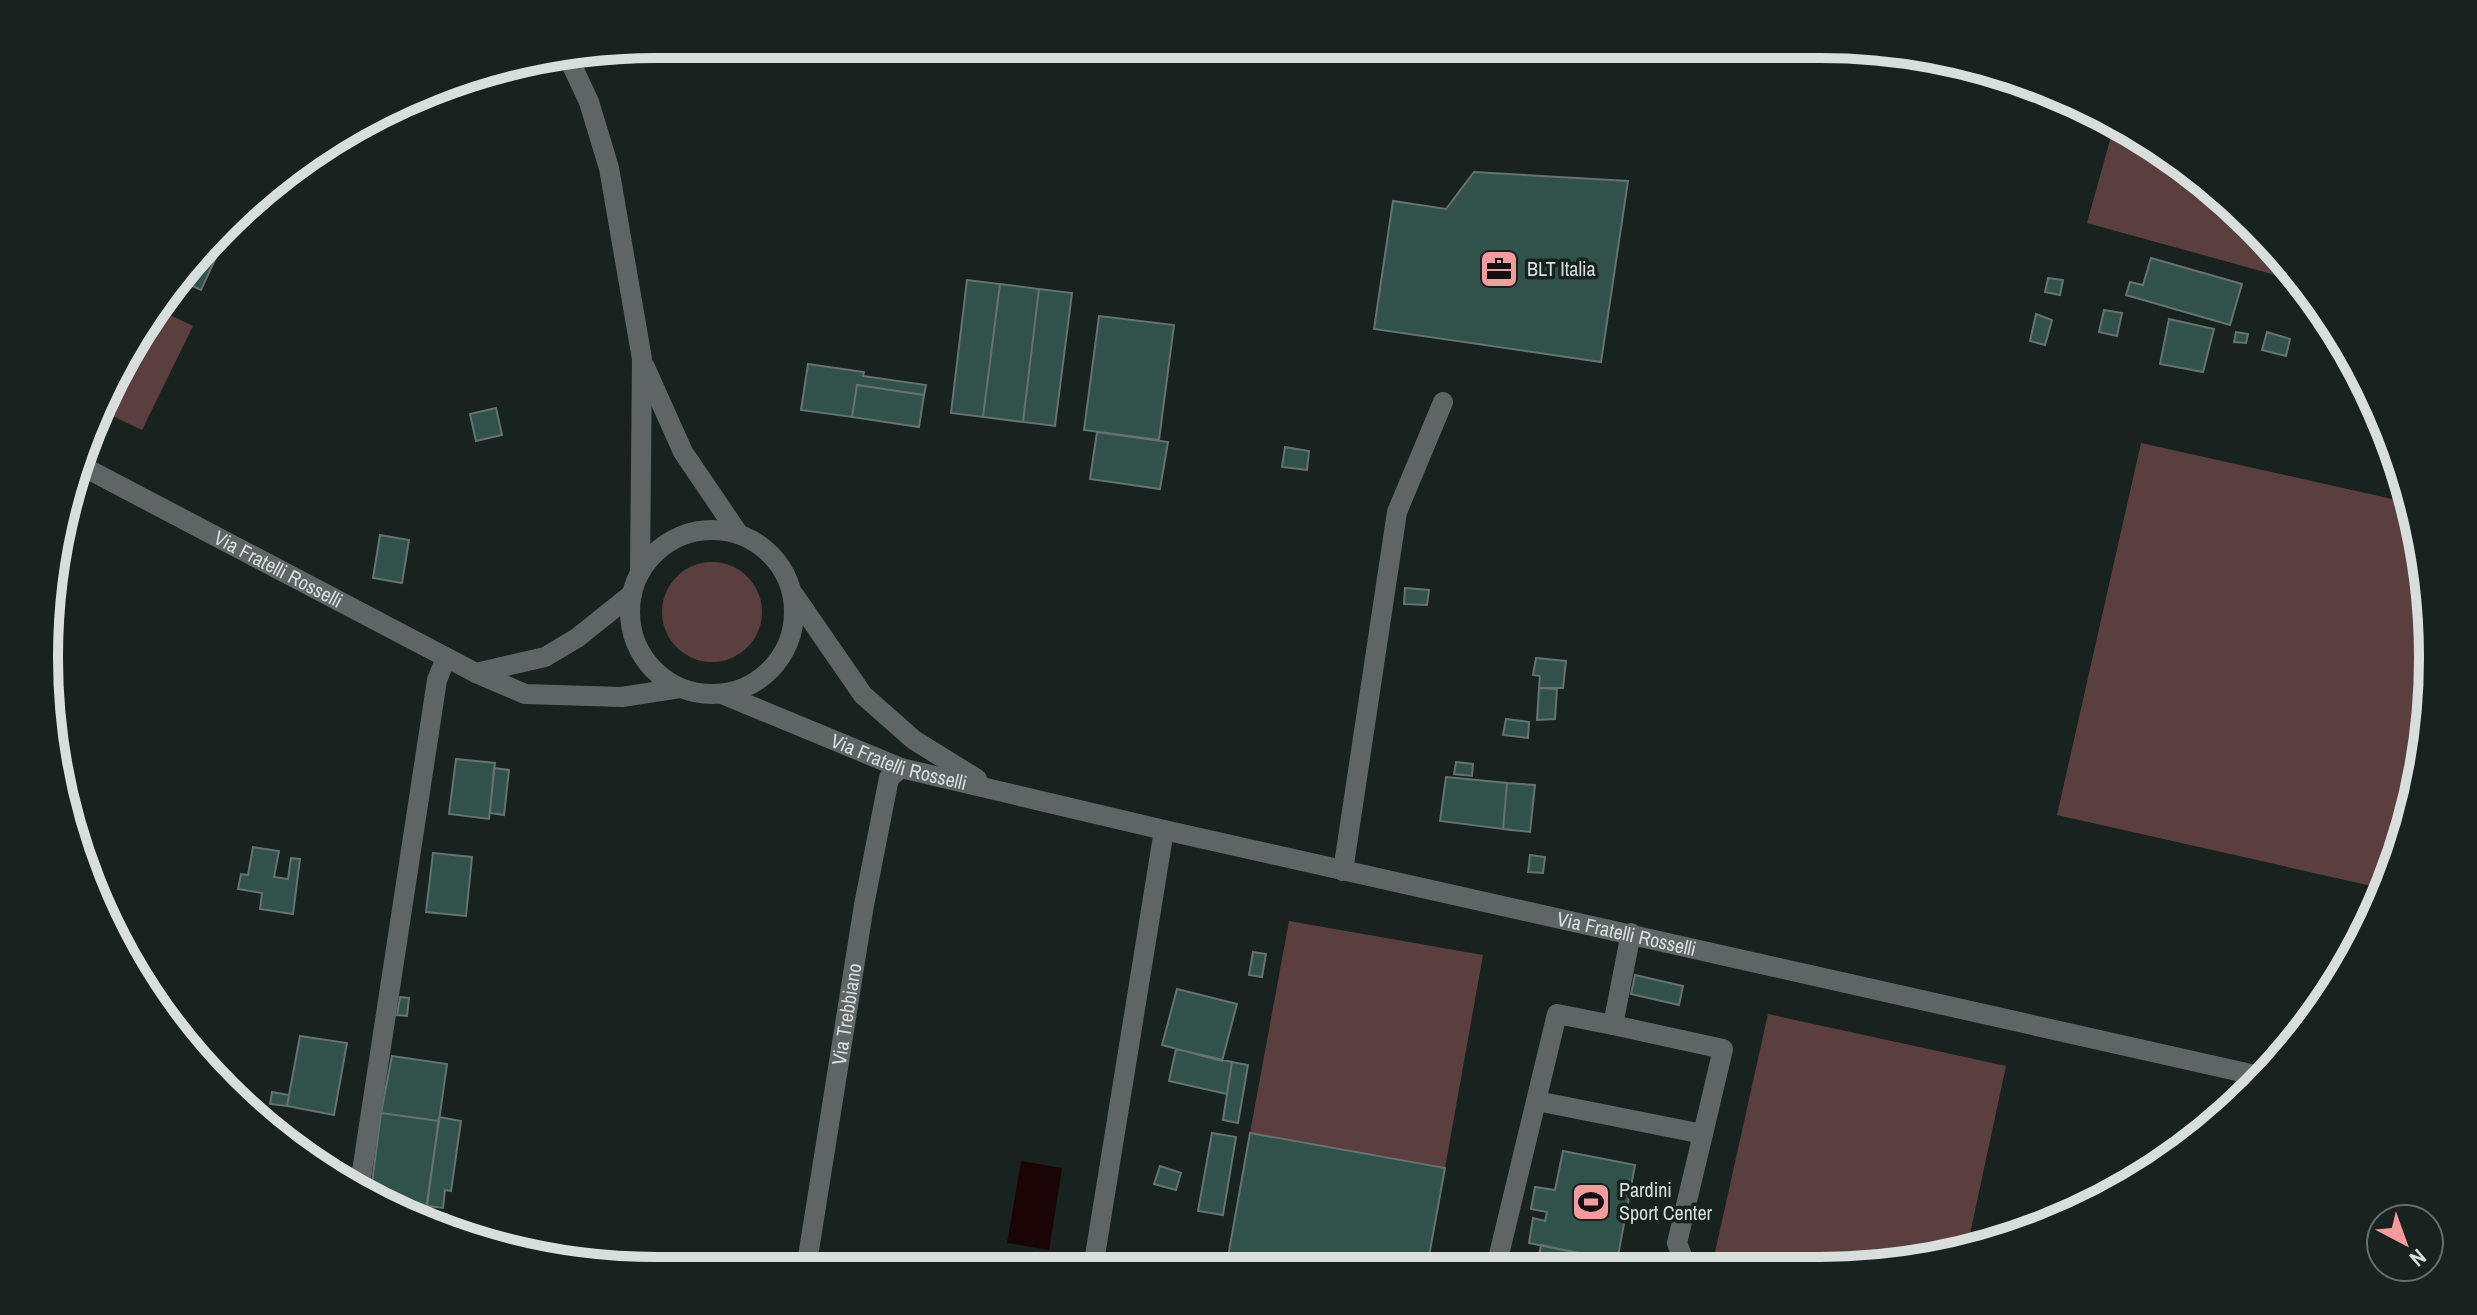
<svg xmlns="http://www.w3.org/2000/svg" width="2477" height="1315" font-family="'Archivo Narrow',sans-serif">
<rect width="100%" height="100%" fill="#182320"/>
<path fill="#5b3f3f" d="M2115,122l78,49 88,82 20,29 -214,-59z
M156,308l37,18 -51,104 -38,-18 43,-95z
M2141,443l269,60 18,75 4,120 -20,119 -27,72 -328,-74z
M662 612a50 50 0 1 1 100 0a50 50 0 1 1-100 0Z
M1289,921l194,34 -38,213 -195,-35z
M1768,1014l238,52 -39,182 -67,18h-188z"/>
<path fill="#1b0406" d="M1021,1161l41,7 -13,82 -42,-7z"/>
<path fill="#30524a" stroke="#65726f" stroke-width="2" d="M1474,172l154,9 -27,181 -227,-33 19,-128 53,8z
M229,229l-28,61 -20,-9z
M2151,258l91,26 -12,41 -104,-30 4,-13 13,3z
M2048,278l15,2 -3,15 -15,-3z
M967,280l33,4 -17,133 -32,-4z
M1000,284l39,5 -16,133 -40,-5z
M1039,289l33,4 -17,133 -32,-4z
M2104,310l18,3 -5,23 -18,-4z
M2036,314l16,6 -7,25 -15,-4z
M1099,316l75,9 -15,115 -75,-10z
M2169,319l45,10 -11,43 -43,-8z
M2236,332l12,2 -2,9 -12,-1z
M2267,332l23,7 -4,17 -24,-6z
M808,364l56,8 -1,4 63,9 -2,10 -67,-10 -5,32 -51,-7z
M857,385l67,10 -5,32 -67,-10z
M496,408l6,27 -26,6 -6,-27z
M1097,432l71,10 -8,47 -70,-10z
M1285,447l24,4 -2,19 -25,-3z
M380,535l29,5 -7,43 -29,-5z
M1405,588l24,2 -2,15 -23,-1z
M1536,658l30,3 -3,27h-24l1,-12 -7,-1z
M1539,688l18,1 -2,30 -18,1z
M1506,719l23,3 -1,16 -25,-3z
M456,759l39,4 -6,56 -40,-5z
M1456,762l17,2 -1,12 -18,-2z
M494,768l15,2 -5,45 -14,-2z
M1446,777l61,6 -4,46 -63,-8z
M1507,783l28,2 -5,47 -27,-3z
M253,847l26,4 -5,26 14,2 3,-21 9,1 -7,55 -33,-5 2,-16 -24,-4 3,-15 7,1z
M433,853l39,4 -6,59 -40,-4z
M1530,855l15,2 -2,16 -15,-1z
M1253,952l13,2 -4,23 -13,-2z
M1635,975l48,11 -4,19 -48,-11z
M1177,989l60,15 -15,57 -60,-16z
M400,997l9,1 -2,18 -10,-1z
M300,1036l47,7 -13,72 -47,-9z
M1176,1049l56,13 -5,32 -58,-13z
M392,1056l55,8 -8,57 -58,-8z
M1232,1062l16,3 -10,58 -15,-3z
M272,1092l17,3 -2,11 -17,-2z
M381,1113l58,8 -15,101 -38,-14 -16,-10z
M439,1117l22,4 -10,70 -6,-1 -2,18 -16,-2z
M1212,1133l24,4 -13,78 -25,-4z
M1250,1133l195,35 -18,99 -201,1z
M1563,1151l72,14 -18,96 -88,-18 4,-25 12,3 2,-9 -16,-3 4,-22 20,3z
M1160,1166l21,7 -5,17 -22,-6z
M426,1211l21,3 -2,16 -21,-8z
M1541,1245l76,16 -1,6h-79z"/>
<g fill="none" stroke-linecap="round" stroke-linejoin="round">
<g stroke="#5f6564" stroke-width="20">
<path d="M569,59l20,43 20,66 33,191 -2,213"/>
<path d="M645,367l38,85 55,81"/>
<path id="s1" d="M80,465l396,208 49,21 97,3 58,-9"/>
<circle cx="712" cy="612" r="82"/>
<path d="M794,595l69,100 51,45 63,39"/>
<path d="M476,673l69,-16 32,-19 55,-44"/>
<path id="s2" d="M722,694l179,74 263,62 1100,247"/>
<path d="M1343,871l54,-359 46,-110"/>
<path d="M1537,1101l166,33 20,-85 -110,-24"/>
<path d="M359,1191l78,-511 9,-22"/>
<path d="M1686,1266l-9,-23 26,-109"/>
<path d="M1496,1267l61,-253 56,11 18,-92"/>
<path d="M1093,1268l71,-438"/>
<path id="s3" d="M806,1269l58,-364 25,-127 12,-10"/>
</g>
</g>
<defs>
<g id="office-square" transform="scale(2)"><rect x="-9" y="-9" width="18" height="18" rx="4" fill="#f59b9d" stroke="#182320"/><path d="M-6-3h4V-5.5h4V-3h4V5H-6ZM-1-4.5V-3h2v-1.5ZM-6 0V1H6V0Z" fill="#111"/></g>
<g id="stadium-square" transform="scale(2)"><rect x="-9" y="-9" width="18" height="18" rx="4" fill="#f59b9d" stroke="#182320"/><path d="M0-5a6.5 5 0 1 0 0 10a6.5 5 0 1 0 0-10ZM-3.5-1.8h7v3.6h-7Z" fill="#111"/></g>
</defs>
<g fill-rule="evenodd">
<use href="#office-square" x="1499" y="269"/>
<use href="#stadium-square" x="1591" y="1202"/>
</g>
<g text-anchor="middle" stroke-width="7" stroke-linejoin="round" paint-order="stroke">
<g font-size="20" fill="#d7dedc" stroke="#182320" text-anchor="start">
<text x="1527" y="276">BLT Italia</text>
<text x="1619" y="1197">Pardini<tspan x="1619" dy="23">Sport Center</tspan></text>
</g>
<g font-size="20" fill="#d7dedc" stroke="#182320">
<text dy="7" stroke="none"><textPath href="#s1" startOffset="224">Via Fratelli Rosselli</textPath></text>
<text dy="7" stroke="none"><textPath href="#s2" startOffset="190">Via Fratelli Rosselli</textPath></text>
<text dy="7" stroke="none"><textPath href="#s2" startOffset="938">Via Fratelli Rosselli</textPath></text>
<text dy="7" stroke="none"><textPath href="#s3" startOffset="258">Via Trebbiano</textPath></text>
</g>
</g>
<path d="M0 0H2477V1315H0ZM657 58H1820A599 599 0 0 1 2419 657V658A599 599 0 0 1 1820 1257H657A599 599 0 0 1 58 658V657A599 599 0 0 1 657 58Z" fill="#182320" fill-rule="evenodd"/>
<path fill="none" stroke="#d7dedc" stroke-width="10" d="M657 58H1820A599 599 0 0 1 2419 657V658A599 599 0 0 1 1820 1257H657A599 599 0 0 1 58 658V657A599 599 0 0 1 657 58Z"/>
<g transform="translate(2405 1243) rotate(139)"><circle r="38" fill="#182320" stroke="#646e6b" stroke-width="2"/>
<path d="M0-6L14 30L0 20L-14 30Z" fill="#f59b9d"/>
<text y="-12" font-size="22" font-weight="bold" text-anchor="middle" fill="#d7dedc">N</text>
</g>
</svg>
